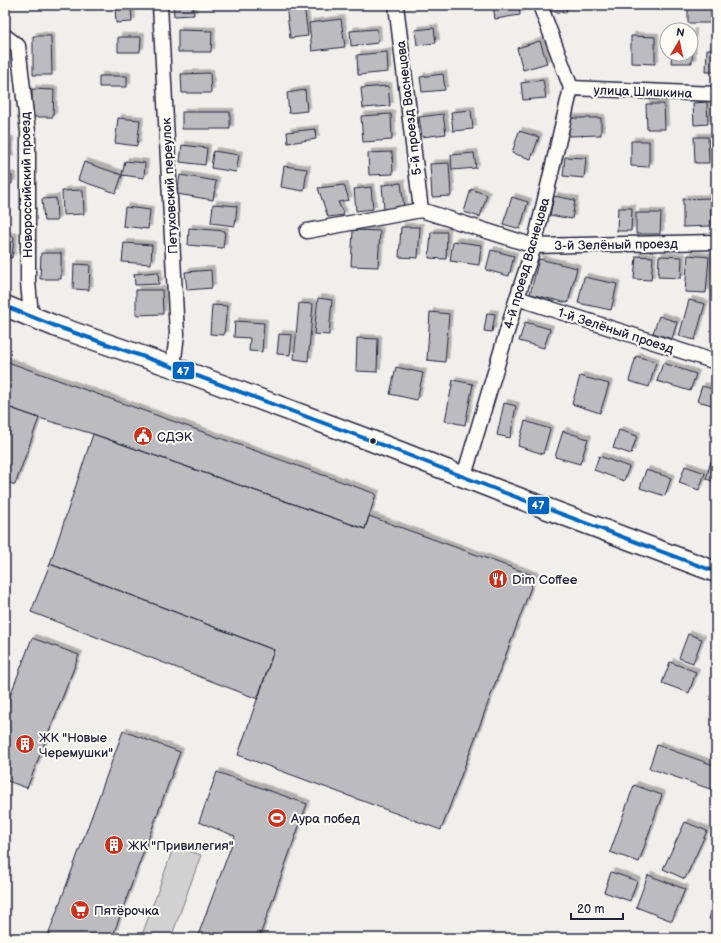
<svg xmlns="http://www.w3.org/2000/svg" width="721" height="943" font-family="'Balsamiq Sans',sans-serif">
<defs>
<filter id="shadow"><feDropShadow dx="3.5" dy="-3.5" stdDeviation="0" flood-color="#0004"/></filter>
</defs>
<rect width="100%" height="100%" fill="#f0efec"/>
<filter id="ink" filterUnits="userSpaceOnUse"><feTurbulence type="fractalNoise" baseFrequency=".025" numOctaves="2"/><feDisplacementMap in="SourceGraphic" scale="8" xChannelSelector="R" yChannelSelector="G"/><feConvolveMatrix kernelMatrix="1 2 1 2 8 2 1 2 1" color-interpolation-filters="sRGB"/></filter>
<g filter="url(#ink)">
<path fill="#d2d1d1" stroke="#7a7a86" d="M174,846l27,9 -30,83h-30z"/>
<path fill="#bcbcc0" stroke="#22223b" filter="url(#shadow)" d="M115,5h16l1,17 -16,1z
M173,5h20l1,10 -20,1z
M286,5h18l4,31 -18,2z
M493,5h26l1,10 -25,4z
M549,5h18l-1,8 -18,-2z
M688,5h23v18h-23z
M341,19l4,28 -33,4 -3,-28z
M434,28l2,15 -19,2 -2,-15z
M377,29l1,14 -27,3 -1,-15z
M178,30l34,1 -1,21h-33z
M691,32h2l-1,31h-21l1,-9h19z
M33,36h18l1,39h-19z
M631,36l24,1v27l-24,-1z
M118,37h23l-1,15h-22z
M540,41l7,22 -24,7 -6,-22z
M707,49h9v23h-10z
M387,52l1,20 -30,3 -1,-20z
M210,73l1,20h-29l-1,-19z
M443,74l2,16 -23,2 -2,-15z
M99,76h28v11h-28z
M543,80l3,18 -23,2 -2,-17z
M388,86l2,20 -27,2 -2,-20z
M32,89l22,1 -1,27h-21z
M305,90l2,21 -18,2 -2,-20z
M707,102l1,22 -14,1 -1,-22z
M646,104h18l1,25h-18z
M471,110l2,19 -20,2 -2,-19z
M182,112h48v17h-48z
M391,114l1,26 -29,2 -2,-26z
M443,114l3,20 -24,3 -3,-20z
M118,118l22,2 -3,26 -22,-3z
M568,118h33v17l-32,1z
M315,129l1,10 -28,4 -1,-11z
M519,131l20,6 -8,22 -19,-6z
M694,137h14l1,26h-14z
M5,140h5v19h-5z
M631,141h18v26l-18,-1z
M182,145l25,3 -2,17 -25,-3z
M213,151l26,4 -3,17 -25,-4z
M392,152l1,22 -24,1 -1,-22z
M474,153l2,15 -24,2 -1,-15z
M565,157l21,1 -2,20 -21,-2z
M125,161l20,2 -1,15 -22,-3z
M84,162l38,13 -6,18 -38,-13z
M449,163l2,33 -19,1 -2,-33z
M284,166l23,3 -3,22 -23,-4z
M5,175l7,1v8h-7z
M180,175l36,6 -3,19 -36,-6z
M401,183l3,24 -20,2 -2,-24z
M344,185l5,15 -11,2 6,13 -16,2 -10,-29z
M371,187l2,22 -17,2 -2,-22z
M471,189l16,6 -7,22 -16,-5z
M83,190l1,24 -21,1 -1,-24z
M554,196l21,4 -3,19 -22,-4z
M512,197l16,5 -8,27 -17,-5z
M56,198l1,23h-13l-2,-22z
M711,198v28l-28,1v-28z
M213,204l24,2 -2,20 -24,-3z
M125,207l25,3 -2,19 -25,-3z
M618,208h14l-1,23h-14z
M636,213h25l-1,21h-24z
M401,227h19l-2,31 -19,-1z
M189,228l36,3 -2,17 -35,-3z
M353,230l27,1 -2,36 -27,-1z
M431,232h16l-1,27 -17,-1z
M5,236l9,1 -2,21 -7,-1z
M453,241l28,4 -2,20 -29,-4z
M124,243l28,2 -1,19 -29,-2z
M491,250l23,6 -5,20 -23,-6z
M41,253h20v26h-21z
M688,255l21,2 -3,36 -21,-1z
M636,256l17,1 -2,23 -17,-1z
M659,256l23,1 -1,21 -23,-1z
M539,259l38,9 -9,35 -38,-9z
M74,264l16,1 -1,25 -16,-1z
M211,270l1,18 -25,2 -2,-18z
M158,272l1,12 -24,1 -1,-11z
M584,277l33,7 -6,26 -33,-7z
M136,290h26l1,24 -27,1z
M318,298l14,2 -3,35 -15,-1z
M689,300l16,4 -10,36 -16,-4z
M299,303l14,1 -5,57 -14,-2z
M212,305l15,1 -3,29 -14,-1z
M430,312l19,2 -4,48 -18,-2z
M487,313l8,1 -3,18 -8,-1z
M659,316l18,6 -5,17 -19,-6z
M235,321l29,2 -2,29 -13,-1 1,-13 -16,-1z
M525,322l25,7 -6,19 -25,-7z
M279,334l13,1 -2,20 -13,-1z
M357,338l21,1 -1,33 -21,-1z
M636,356l20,6 -7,25 -20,-6z
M5,361l371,133 -11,35 -272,-95 -54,-16 -34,-12z
M663,363l33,11 -6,17 -33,-10z
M396,367l27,6 -6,27 -27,-6z
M580,376l29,8 -9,29 -28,-9z
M453,380l20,4 -8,41 -20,-4z
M702,386l14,4v16l-19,-5z
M504,403l12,3 -6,32 -13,-3z
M5,406l34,12 -24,67 -10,-4z
M525,421l25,8 -7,25 -25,-8z
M619,430l18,6 -6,18 -18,-6z
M563,431l25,8 -8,25 -25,-7z
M93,434l272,95 4,-13 166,60 -94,254 -203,-75 36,-105 -224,-86z
M599,456l30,11 -5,14 -30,-11z
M711,461l5,2v19l-10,-3z
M685,466l20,7 -6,17 -20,-7z
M646,470l25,8 -6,18 -25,-8z
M50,564l224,86 -16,49 -227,-87z
M688,634l14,5 -9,24 -14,-5z
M32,638l47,17 -52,133 -22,-8v-71z
M670,662l26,10 -7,21 -27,-10z
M123,731l57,21 -68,186h-65z
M657,745l59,21v25l-67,-23z
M217,772l90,32 -48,134h-62l38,-102 -36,-14z
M634,785l28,10 -23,67 -29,-10z
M685,822l22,9 -22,48 -22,-10z
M611,872l26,9 -7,20 -26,-9z
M648,875l37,14 -13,32 -36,-14z
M716,897v24l-7,-2z"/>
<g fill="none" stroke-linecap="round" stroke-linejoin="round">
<g stroke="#22223b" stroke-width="17">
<path id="street" d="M160,5l17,329 -4,33
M396,5l25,205
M5,36l13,10 10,86v150l3,34
M571,88l145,6
M307,231l114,-21 113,36 182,-4
M517,298l199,64
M464,476l53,-178 17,-52 37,-158 -31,-83"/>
</g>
<g stroke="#22223b" stroke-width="23">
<path id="secondary" d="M5,306l50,20 118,41 199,74 128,50 216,81"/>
</g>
<use href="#street" stroke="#fdfcf7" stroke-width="14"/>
<use href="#secondary" stroke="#fdfcf7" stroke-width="20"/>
<g stroke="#fdfcf7" stroke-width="7">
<path id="bus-1" d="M5,306l50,20 118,41 199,74 128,50 216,81"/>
</g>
<use href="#bus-1" stroke="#0065bd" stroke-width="4"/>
</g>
</g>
<defs>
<g id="civic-disc" transform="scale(1)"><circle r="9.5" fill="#c8321e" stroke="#fdfcf7"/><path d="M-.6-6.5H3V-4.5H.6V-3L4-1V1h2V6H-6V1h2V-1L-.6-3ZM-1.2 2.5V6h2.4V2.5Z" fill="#fff"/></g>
<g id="restaurant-disc" transform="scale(1)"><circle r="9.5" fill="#c8321e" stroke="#fdfcf7"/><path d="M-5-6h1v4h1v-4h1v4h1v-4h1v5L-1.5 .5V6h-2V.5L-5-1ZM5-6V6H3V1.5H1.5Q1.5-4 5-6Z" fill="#fff"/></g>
<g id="building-disc" transform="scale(1)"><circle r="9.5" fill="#c8321e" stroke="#fdfcf7"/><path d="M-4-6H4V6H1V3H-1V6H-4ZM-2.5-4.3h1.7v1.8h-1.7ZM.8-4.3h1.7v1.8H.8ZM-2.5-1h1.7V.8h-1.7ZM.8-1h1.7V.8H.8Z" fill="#fff"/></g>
<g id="stadium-disc" transform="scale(1)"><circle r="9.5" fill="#c8321e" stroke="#fdfcf7"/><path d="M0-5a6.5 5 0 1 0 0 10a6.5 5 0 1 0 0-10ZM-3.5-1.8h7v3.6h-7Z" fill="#fff"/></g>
<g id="supermarket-disc" transform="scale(1)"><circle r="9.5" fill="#c8321e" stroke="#fdfcf7"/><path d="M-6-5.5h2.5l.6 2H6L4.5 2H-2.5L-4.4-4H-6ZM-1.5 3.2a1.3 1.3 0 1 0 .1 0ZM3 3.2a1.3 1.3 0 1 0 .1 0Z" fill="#fff"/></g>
</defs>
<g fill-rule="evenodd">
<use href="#civic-disc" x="143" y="436"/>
<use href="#restaurant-disc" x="498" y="579"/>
<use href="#building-disc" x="25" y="744"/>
<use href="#stadium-disc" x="277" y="818"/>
<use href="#building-disc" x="114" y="845"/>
<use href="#supermarket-disc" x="80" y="910"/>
</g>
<circle fill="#22223b" stroke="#fdfcf7" stroke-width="1.5" cx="373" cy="441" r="3.5"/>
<g text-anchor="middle" stroke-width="4" stroke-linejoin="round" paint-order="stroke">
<g font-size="13" fill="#22223b" stroke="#fdfcf7">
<text transform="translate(643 91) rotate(2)" y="5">улица Шишкина</text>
<text transform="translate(408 108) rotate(-97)" y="5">5-й проезд Васнецова</text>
<text transform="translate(26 185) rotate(-91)" y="5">Новороссийский проезд</text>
<text transform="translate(169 186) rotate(-93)" y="5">Петуховский переулок</text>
<text transform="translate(616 244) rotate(-1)" y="5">3-й Зелёный проезд</text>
<text transform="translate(526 263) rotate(-74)" y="5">4-й проезд Васнецова</text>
<text transform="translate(616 330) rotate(18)" y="5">1-й Зелёный проезд</text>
</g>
<g font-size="13" fill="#22223b" stroke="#fdfcf7" text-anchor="start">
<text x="157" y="441">СДЭК</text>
<text x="512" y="584">Dim Coffee</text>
<text x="39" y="742">ЖК "Новые<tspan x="39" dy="15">Черемушки"</tspan></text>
<text x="291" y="823">Аура побед</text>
<text x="128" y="850">ЖК "Привилегия"</text>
<text x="94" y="915">Пятёрочка</text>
</g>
</g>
<g stroke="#fdfcf7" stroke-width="1.5">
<rect x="172" y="361" width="23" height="19" rx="4" fill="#0065bd"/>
<rect x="527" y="496" width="23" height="19" rx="4" fill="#0065bd"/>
</g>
<g font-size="11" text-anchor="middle" font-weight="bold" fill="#fff">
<text x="183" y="375">47</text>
<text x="538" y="509">47</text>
</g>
<rect width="721" height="943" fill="none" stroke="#fdfcf7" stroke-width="20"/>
<rect x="10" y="10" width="701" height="923" fill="none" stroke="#22223b" stroke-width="1.5" filter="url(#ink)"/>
<g transform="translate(679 42) rotate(9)"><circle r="19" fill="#fdfcf7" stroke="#a5a5ac"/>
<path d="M0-3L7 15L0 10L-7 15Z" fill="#c8321e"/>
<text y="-6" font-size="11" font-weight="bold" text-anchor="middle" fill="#22223b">N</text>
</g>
<path d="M571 913v6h52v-6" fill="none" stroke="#22223b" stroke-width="2"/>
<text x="577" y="913" font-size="12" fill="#22223b" stroke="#fdfcf7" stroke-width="3" paint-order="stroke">20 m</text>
</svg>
